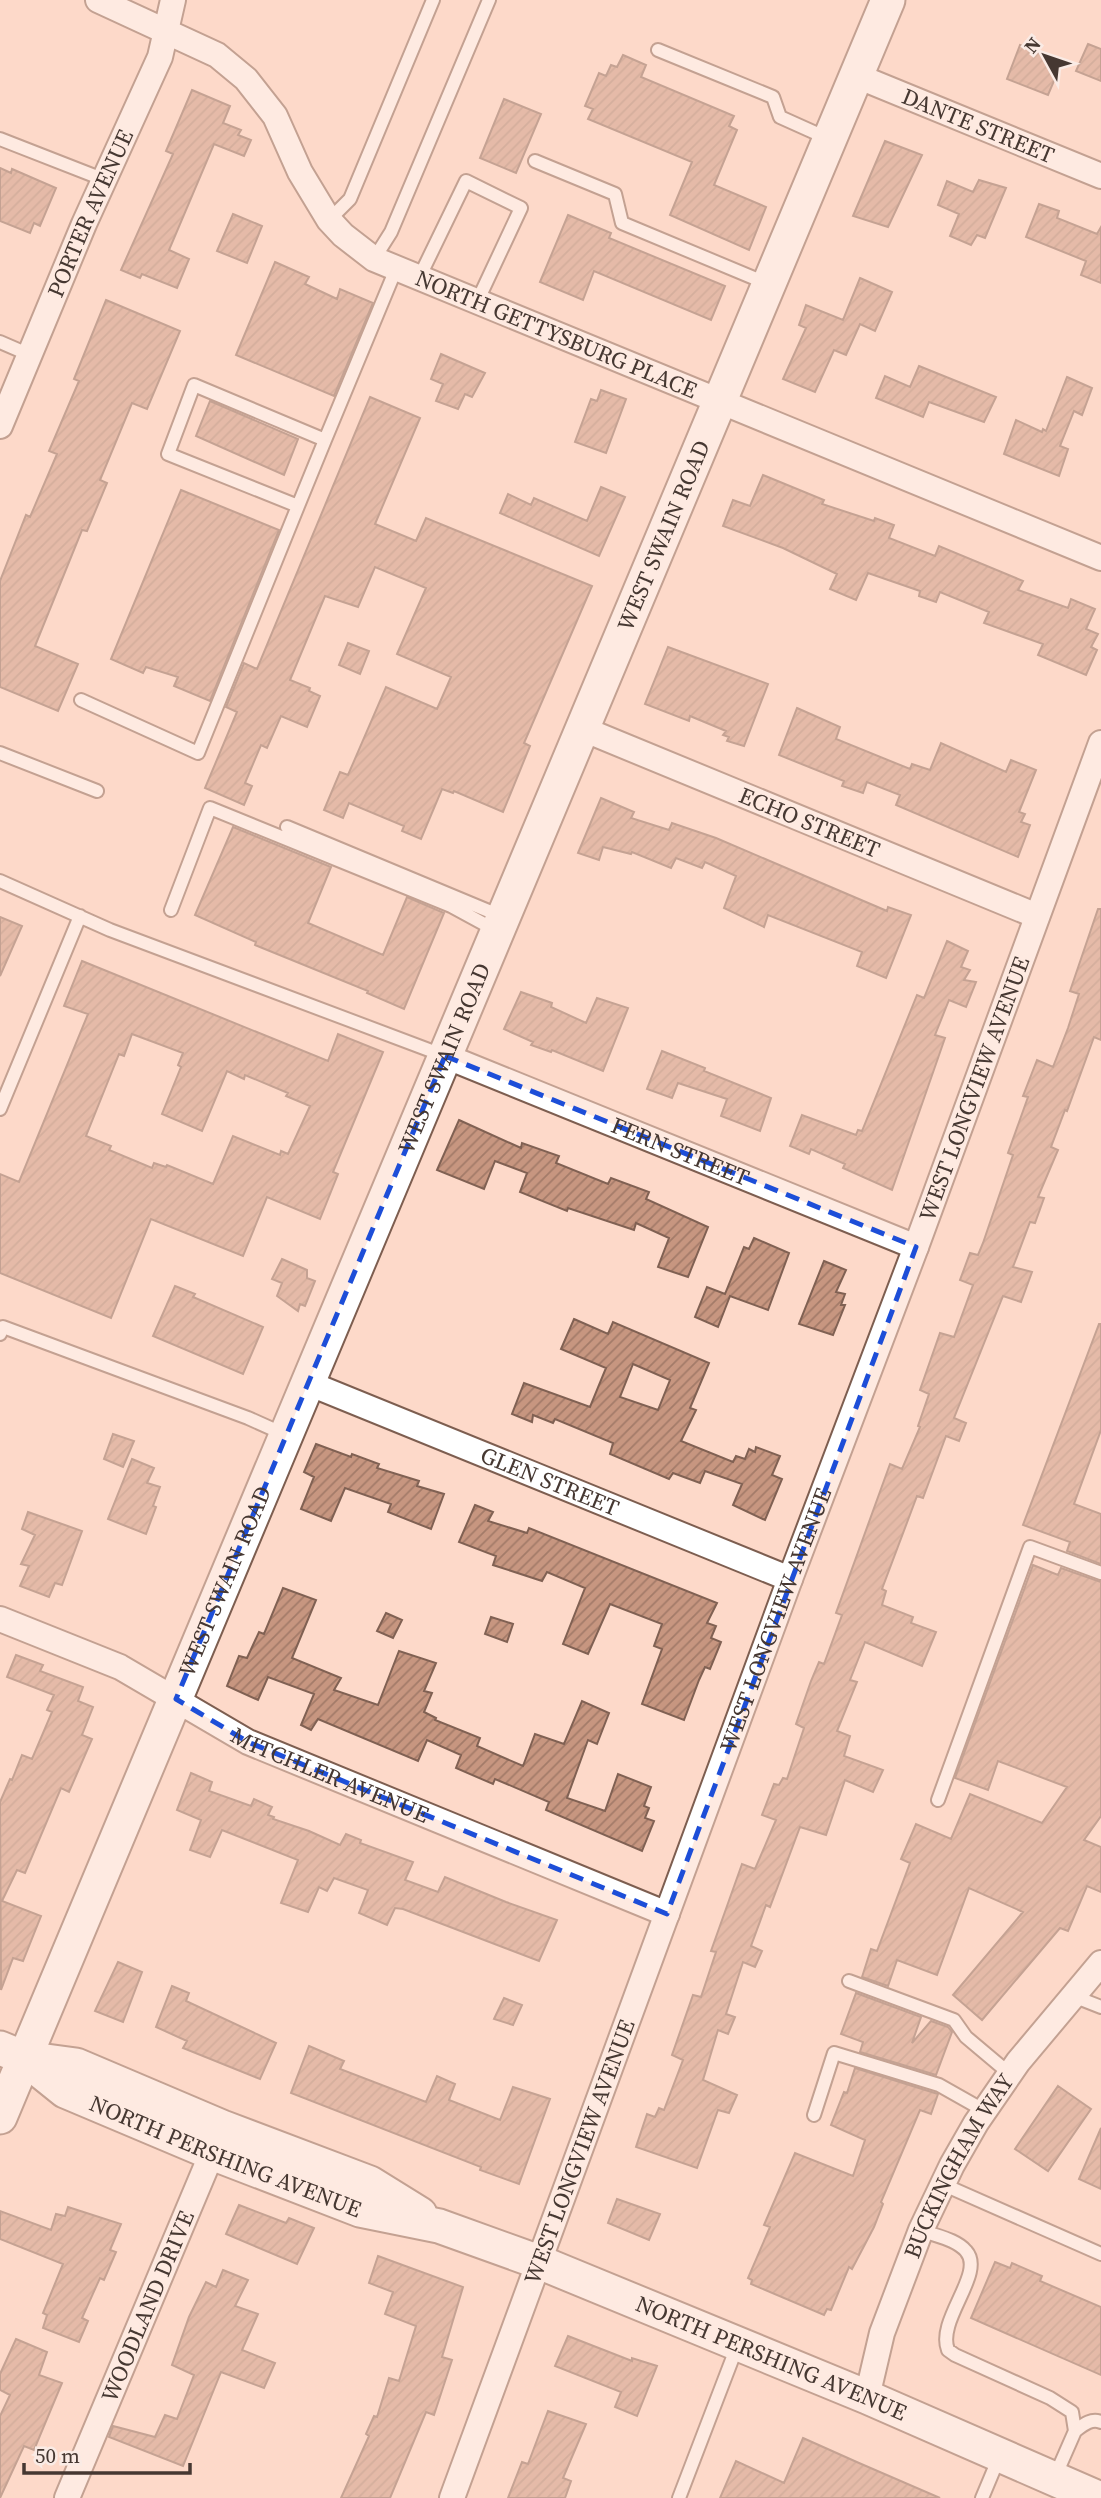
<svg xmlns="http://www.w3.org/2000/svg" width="1101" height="2498" font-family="'Source Serif 4',serif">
<defs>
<pattern id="building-hatch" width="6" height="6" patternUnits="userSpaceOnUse" patternTransform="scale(1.75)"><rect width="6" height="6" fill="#c79680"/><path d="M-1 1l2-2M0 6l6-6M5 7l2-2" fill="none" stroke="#a37b69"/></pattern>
</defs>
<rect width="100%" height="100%" fill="#fdd9c9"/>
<path fill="url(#building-hatch)" stroke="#806153" stroke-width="2" fill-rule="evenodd" d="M1088,44l13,5v32l-25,-10z
M1020,45l42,17 -14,33 -41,-16z
M623,55l23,10 -5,12 93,39 -5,10 8,4 -23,55 52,22 -17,43 -79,-35 22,-53 -104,-43 5,-10 -8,-3 14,-33 7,3 5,-11 6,2z
M192,90l38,16 -7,17 18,7 -3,5 13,5 -7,16 -30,-12 -45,106 20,9 -12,29 -35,-14 -2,4 -19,-8 52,-116 -7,-3z
M504,99l37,15 -25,59 -36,-15z
M885,141l37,14 -34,72 -35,-11z
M0,168l11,5 1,-4 44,19 -16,38 -6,-3 -4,10 -30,-12z
M979,180l27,8 -21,50 -8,-3 -6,10 -21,-9 9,-22 -21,-9 9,-24 26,11z
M1039,204l20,7 -2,7 40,16 4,-7v56l-20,-8 5,-14 -60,-24z
M233,214l29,12 -15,37 -30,-12z
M568,215l43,18 -2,5 116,48 -14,34 -117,-49 -11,29 -43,-18z
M275,262l34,15 -4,7 32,15 3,-10 33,14 -39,93 -98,-41z
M860,278l32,14 -17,39 -15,-7 -14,31 -12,-5 -19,42 -32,-13 23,-51 -7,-3 7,-20 37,15z
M106,300l74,31 -33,78 -15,-6 -32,77 7,3 -20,48 -5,-1 -47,116 43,18 -20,47 -58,-24v-106l26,-66 4,2 27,-63 -8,-3 30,-70 -5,-2z
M441,354l44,19 -13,24 -7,-3 -7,15 -22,-8 7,-17 -12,-5z
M919,366l77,31 -12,25 -55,-20 -6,15 -47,-19 9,-22 25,11z
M1067,377l25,11 -10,27 -8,-4 -14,35 8,3 -9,27 -55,-22 12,-34 26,12 1,-3 3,2z
M601,390l25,9 -20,54 -31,-11 16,-43 6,2z
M370,397l50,21 -45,106 41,17 10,-23 166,68 -68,157 6,3 -27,66 -49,-21 -1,2 -11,-4 -21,50 -19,-8 2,-5 -55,-23 -6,15 -19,-8 16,-38 8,3 38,-88 51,22 14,-32 -54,-23 29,-66 -51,-21 -17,40 -33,-11 -35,84 20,8 -1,3 11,5 -13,31 -26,-11 -14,32 -6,-3 -16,38 7,3 -8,19 -39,-17 32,-76 -11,-5 18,-44 13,6z
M210,401l88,38 -14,36 -88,-39z
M763,475l61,25 -2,4 52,17 1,-3 19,7 -5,13 46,18 4,-10 84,35 -5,9 50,18 3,-9 24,10 -9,20 12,5 -7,13 6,3 -11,25 -48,-20 5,-11 -59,-21 5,-11 -49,-20 -4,10 -17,-6 1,-5 -52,-18 -12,27 -26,-11 7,-15 -54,-26 -60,-22 10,-26 17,6z
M601,487l24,10 -26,59 -99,-43 8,-19 23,11 3,-7 53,23z
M181,490l98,40 -69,171 -36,-15 4,-9 -32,-10 -3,6 -32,-14z
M348,643l21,8 -9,23 -21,-9z
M668,647l100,37 -24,62 -17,-5 2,-4 -6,-2 3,-4 -36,-15 -1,5 -44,-17z
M797,708l43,19 -4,12 74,30 2,-5 18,6 11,-27 65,29 5,-12 25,10 -17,42 6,2 -4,8 9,3 -12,32 -122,-52 4,-10 -33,-13 -4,11 -21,-7 2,-5 -65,-26z
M601,798l33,14 -3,6 38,12 3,-7 44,15 171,73 1,-4 23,8 -25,63 -29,-12 5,-14 -94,-37 -4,12 -40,-19 12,-32 -31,-14 -3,6 -26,-10 -5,10 -39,-16 -1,2 -28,-7 -4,13 -21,-7z
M233,827l98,40 -23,56 75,32 24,-58 37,16 -40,96 -37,-16 1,-2 -113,-46 1,-3 -61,-27z
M1098,909h3v131l-7,-3 -27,74 -2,-1 -14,37 7,3 -20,47 6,1 -9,25 -5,-1 -17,45 19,5 -11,30 -18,-6 -49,122 12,5 -7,18 -13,-5 -23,62 -6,-2 -35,93 4,2 -4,14 31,12 -2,6 25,9 -14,34 -57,-24 -15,38 7,2 -20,49 13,5 -6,20 39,14 -10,22 -28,-12 -19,55 -26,-8 -30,80 -4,-2 -15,41 11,5 -7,16 -12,-5 -17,52 9,3 -7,17 -10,-4 -15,50 34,15 -8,18 -11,-3 -21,58 -61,-21 11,-33 8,3 4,-9 5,2 19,-50 -11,-5 21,-60 8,2 15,-45 -5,-1 31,-87 13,5 21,-49 -14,-5 12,-31 5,1 4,-7 4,1 17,-51 -8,-4 15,-43 8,-19 5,2 18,-49 -6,-2 54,-149 12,5 18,-42 -2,-1 11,-32 -9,-4 20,-57 14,4 19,-52 -13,-5 10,-27 8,2 5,-12 30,-88 -5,-2 20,-56 -5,-1 14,-36 16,7 15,-39 11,-34 -9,-3z
M0,917l22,9 -22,50z
M947,941l21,10 -7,16 9,3 -6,10 12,2 -10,25 -17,-7 -14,35 10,3 -53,152 -49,-22 2,-4 -34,-15 -2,5 -19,-8 12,-31 54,20 2,-5 4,1 55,-136 7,3z
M82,961l246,100 10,-27 45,18 -50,120 5,2 -18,45 -53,-22 -24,59 -92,-37 -40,99 -111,-45v-99l19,8 69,-168 -24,-8zM132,1034l51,19 -5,12 3,2 -19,47 40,17 25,-60 17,8 1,-4 43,18 -2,3 24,10 -22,48 -7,-3 -1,4 -47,-19 -20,48 -46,-19 -1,2 -12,-4 -2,5 -43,-18 2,-4 -25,-10 33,-82 5,2z
M521,992l31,11 -1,4 35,16 11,-25 31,10 -25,63 -51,-21 -1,2 -20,-7 2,-3 -29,-13z
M662,1051l43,17 -1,3 67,27 -11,33 -39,-15 6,-17 -49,-16 -6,15 -25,-9z
M459,1120l62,28 1,-5 37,13 -3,7 52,21 3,-6 38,14 -3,7 62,28 -20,50 -30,-10 11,-29 -33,-15 -2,7 -66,-22 -1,3 -47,-19 7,-19 -32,-12 -11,28 -47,-19z
M754,1238l35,15 -21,57 -38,-14 -12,31 -23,-10 12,-30 18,7 19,-47 5,2z
M282,1259l25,11v8l8,3 -10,25 -5,-2 -2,7 -21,-15 5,-13 -10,-4z
M824,1261l22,9 -10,22 9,2 -4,11h4l-12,30 -34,-11z
M175,1286l20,8 -2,3 70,30 -20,47 -90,-38z
M574,1319l34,15 5,-12 96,41 -19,45 6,2 -15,31 52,21 3,-6 9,3 4,-10 6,3 1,-5 24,9 -8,19 10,4 -17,41 -32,-15 9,-21 -37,-13 -5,12 -27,-10 -4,6 -59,-25 3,-11 -58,-24 -2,4 -20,-8 -1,7 -20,-8 12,-31 66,24 16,-39 -45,-19zM633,1364l37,16 -12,30 -38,-13z
M1099,1324h2v106l-27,74 27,10v50l-34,-13 3,-9 -47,-17z
M113,1434l21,7 -11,26 -19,-8z
M316,1444l35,13 1,-3 27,10 -2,4 42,13 -2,5 27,8 -13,35 -43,-17 3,-8 -46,-16 -14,33 -30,-12 13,-32 -10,-5z
M132,1459l22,9 -7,15 13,4 -7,19 3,1 -10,27 -38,-15z
M475,1505l18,7 -5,9 39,12 2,-5 188,75 -10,20 9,3 -5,12 10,4 -11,27 -5,-2 -6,13 -15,40 -42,-16 20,-55 -8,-3 8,-22 -52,-20 -22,50 -25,-10 22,-56 -38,-16 -5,9 -49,-16 3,-9 -37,-14z
M28,1512l54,19 -20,54 -7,-2 -6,14 -29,-11 9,-20 -8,-2 14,-29 -13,-6z
M1033,1565l25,10 3,-7 40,14v234l-17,24 17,7v45l-14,-6 -19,45 -8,-3 -78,92 -29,-25 70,-83 -54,-24 -32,87 -40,-15 -9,26 -26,-9 9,-28 6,2 33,-88 -9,-4 15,-35 35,15 19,-45 72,29 25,-36 -69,-26 -10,29 -33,-12z
M283,1588l33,12 -24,58 49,20 -7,12 44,15 21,-54 37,12 -12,28 8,2 -8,19 12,6 -1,2 45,18 -3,8 46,20 12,-32 29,10 18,-43 27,12 -12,31 -9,-4 -21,58 38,13 13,-37 33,13 -7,19 5,2 -4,10 9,3 -12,30 -96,-41 3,-8 -54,-23 -2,5 -37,-16 5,-13 -34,-15 -9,21 -100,-42 -7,11 -10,-5 13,-31 -46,-17 -10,23 -31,-14 12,-30 8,2 12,-26 5,2z
M386,1613l16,7 -9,18 -16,-7z
M491,1617l22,7 -6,18 -22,-8z
M16,1655l27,10 -3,6 43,16 -5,14 15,6 -11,28 10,4 -23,53 -8,-4 -36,85 -8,-3 -15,31 39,15 -18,45 -10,-3 -12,32 -1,-188 10,-23 2,1 10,-25 10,4 20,-47 -5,-2 7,-15 -47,-18z
M191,1773l21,9 -3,9 42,15 3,-7 18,8 -4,8 6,2 -1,2 36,12 31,14 6,-11 15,6 -1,3 53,19 -8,18 33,12 7,-15 61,25 51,18 -18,41 -136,-52 -8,-1 -8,17 -28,-12 9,-23 -34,-12 -7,13 -8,-4 -11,25 -27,-9 17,-43 -76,-30 -12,27 -20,-7 11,-30 -24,-10z
M118,1962l24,10 -19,50 -28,-11z
M172,1986l17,7 -3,8 90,42 -16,36 -77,-31 4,-7 -31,-14z
M856,1993l65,24 -9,26 19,-22 17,6 4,5 -16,43 -76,-23 3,-10 -22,-8z
M504,1998l18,7 -9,20 -19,-6z
M309,2046l35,15 -4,8 86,33 11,-26 18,8 -6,16 51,20 13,-33 37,12 -31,85 -39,-14 1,-3 -190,-74z
M855,2068l83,26 -7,20 -11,-4 -39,92 2,2 -9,23 -22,42 -3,-2 -18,43 -4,-1 -3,6 -73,-31 1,-4 -4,-2 22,-51 -6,-2 31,-72 58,23 12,-36 -34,-15 13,-33 3,1z
M1058,2086l33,23 -43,62 -33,-22z
M1101,2128v61l-22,-10z
M617,2199l43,15 -11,26 -41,-17z
M239,2205l47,18 3,-5 25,10 -17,36 -71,-30z
M68,2207l53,17 -11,26 6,2 -12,28 -4,-2 -18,40 6,3 -9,21 -36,-14 4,-13 -4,-2 20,-49 -63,-25v-28l51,19 5,-16 9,2z
M378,2256l85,31 -21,70 10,3 -18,55 -8,-3 -36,86h-49l28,-62 -3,-2 8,-18 3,1 12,-39 10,3 17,-55 -31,-12 8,-22 -24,-9z
M995,2262l15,6 2,-5 30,13 -2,5 61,26v68l-130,-57z
M223,2270l25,10 -13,26 23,8 -16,36 33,13 -11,25 -43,-16 -38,94 -74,-29 4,-11 42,11 10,-22 12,4 17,-44 -22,-10 17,-48 17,-35 10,5z
M568,2336l64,25v-3l25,8 -20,50 -22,-9 6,-15 -66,-26z
M16,2339l31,13 -8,23 23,8 -28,67 -10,-4 -24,52v-82l10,-21 -10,-5v-16z
M548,2411l38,13 -23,54 8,3 -6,17h-57l14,-36 6,2z
M803,2438l56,25 81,35h-220l16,-37 48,22z"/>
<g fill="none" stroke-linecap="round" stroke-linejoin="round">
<g stroke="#7d5e50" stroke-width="16">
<path id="lane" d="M658,50l115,47 7,20 49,22
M0,139l105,41
M535,161l80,33 7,29 144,60
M329,220l21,-21 83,-199
M374,259l17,-27 98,-232
M419,278l47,-97 55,27 -44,94
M0,342l30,13
M325,440l-27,66 -130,-52 26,-69 131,55 71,-171
M81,700l117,53 100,-247
M0,753l97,38
M287,827l216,90
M0,881l110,49 335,126
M171,910l39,-102 241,98 46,25
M0,1109l80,-193
M0,1334l3,-7 245,91 38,17
M938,1800l92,-253 71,26
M849,1981l105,39 12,17 44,37
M1073,1996l28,11
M814,2115l20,-62 105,32 46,26
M942,2184l159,70
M921,2230c14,6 35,9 45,21 20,22 -30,69 -18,99l7,5 95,43 22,14 3,19 -21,48
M1075,2431c8,-6 16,-13 26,-9
M679,2498l59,-154
M982,2498l18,-43"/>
</g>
<g stroke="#7d5e50" stroke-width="28">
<g id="street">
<path id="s1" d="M98,0l119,55 29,24 29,37 25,56 29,48 14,15 31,24 727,299"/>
<path id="s2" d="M857,76l244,100"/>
<path id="s3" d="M0,426l84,-202 76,-167 13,-57"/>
<path id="s4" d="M583,729l454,187"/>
<path id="s5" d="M445,1056l471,191"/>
<path id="s6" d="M308,1383l482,196"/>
<path id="s7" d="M0,1619l120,48 128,75 419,172"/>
<path id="s8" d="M867,2397l15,-64 39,-103 31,-65 24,-42 42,-61 83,-99"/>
<path id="s9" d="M67,2498l145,-345"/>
<path id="s10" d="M452,2498l338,-919 126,-332 185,-504"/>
</g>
</g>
<g stroke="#7d5e50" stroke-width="37">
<g id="secondary">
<path id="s11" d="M0,2048l24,10 41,33 147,62 148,57 79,16 100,36 328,135 231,101"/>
<path d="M24,2058l52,7 146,62 148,56 50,31"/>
<path id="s12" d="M0,2117l888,-2117"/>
</g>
</g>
<use href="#lane" stroke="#fff" stroke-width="12"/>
<use href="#street" stroke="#fff" stroke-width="24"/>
<use href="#secondary" stroke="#fff" stroke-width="33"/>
</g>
<path d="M0 0H1101V2498H0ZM445,1056l471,191 -249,667 -419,-172 -72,-43z" fill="#fdd9c9" fill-opacity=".55" fill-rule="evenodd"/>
<path fill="none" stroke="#1d4ed8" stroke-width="5" stroke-dasharray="14 9" stroke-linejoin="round" d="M445,1056l471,191 -249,667 -419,-172 -72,-43z"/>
<g text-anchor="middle" stroke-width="5" stroke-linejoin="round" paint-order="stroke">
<g font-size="23" fill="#463832" stroke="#faebe5">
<text dy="8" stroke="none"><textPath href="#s2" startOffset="131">DANTE STREET</textPath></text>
<text dy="8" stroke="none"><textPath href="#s3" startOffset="231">PORTER AVENUE</textPath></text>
<text dy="8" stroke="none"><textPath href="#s1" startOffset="590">NORTH GETTYSBURG PLACE</textPath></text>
<text dy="8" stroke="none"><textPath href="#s12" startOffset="1715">WEST SWAIN ROAD</textPath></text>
<text dy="8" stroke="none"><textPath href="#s4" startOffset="245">ECHO STREET</textPath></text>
<text dy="8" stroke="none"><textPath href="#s12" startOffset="1148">WEST SWAIN ROAD</textPath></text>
<text dy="8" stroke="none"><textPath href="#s10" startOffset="1503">WEST LONGVIEW AVENUE</textPath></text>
<text dy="8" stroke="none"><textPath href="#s5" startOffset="254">FERN STREET</textPath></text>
<text dy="8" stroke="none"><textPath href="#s6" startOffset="261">GLEN STREET</textPath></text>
<text dy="8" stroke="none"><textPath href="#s12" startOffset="581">WEST SWAIN ROAD</textPath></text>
<text dy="8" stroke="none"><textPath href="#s10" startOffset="936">WEST LONGVIEW AVENUE</textPath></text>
<text dy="8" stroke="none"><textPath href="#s7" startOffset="366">MITCHLER AVENUE</textPath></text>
<text dy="8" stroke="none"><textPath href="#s10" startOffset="369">WEST LONGVIEW AVENUE</textPath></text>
<text dy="8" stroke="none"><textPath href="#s11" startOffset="252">NORTH PERSHING AVENUE</textPath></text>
<text dy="8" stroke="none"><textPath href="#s8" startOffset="250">BUCKINGHAM WAY</textPath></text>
<text dy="8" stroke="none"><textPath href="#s9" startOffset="208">WOODLAND DRIVE</textPath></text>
<text dy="8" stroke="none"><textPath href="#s11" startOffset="835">NORTH PERSHING AVENUE</textPath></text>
</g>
</g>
<g transform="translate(1045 56) rotate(310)" stroke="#faebe5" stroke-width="5" paint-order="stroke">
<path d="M0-5L12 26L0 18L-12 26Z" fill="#463832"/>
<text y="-10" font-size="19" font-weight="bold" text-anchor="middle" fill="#463832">N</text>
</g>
<path d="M24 2463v10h166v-10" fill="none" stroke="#463832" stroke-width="3.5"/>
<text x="35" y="2463" font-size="21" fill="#463832" stroke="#faebe5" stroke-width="5" paint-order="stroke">50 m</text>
</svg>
